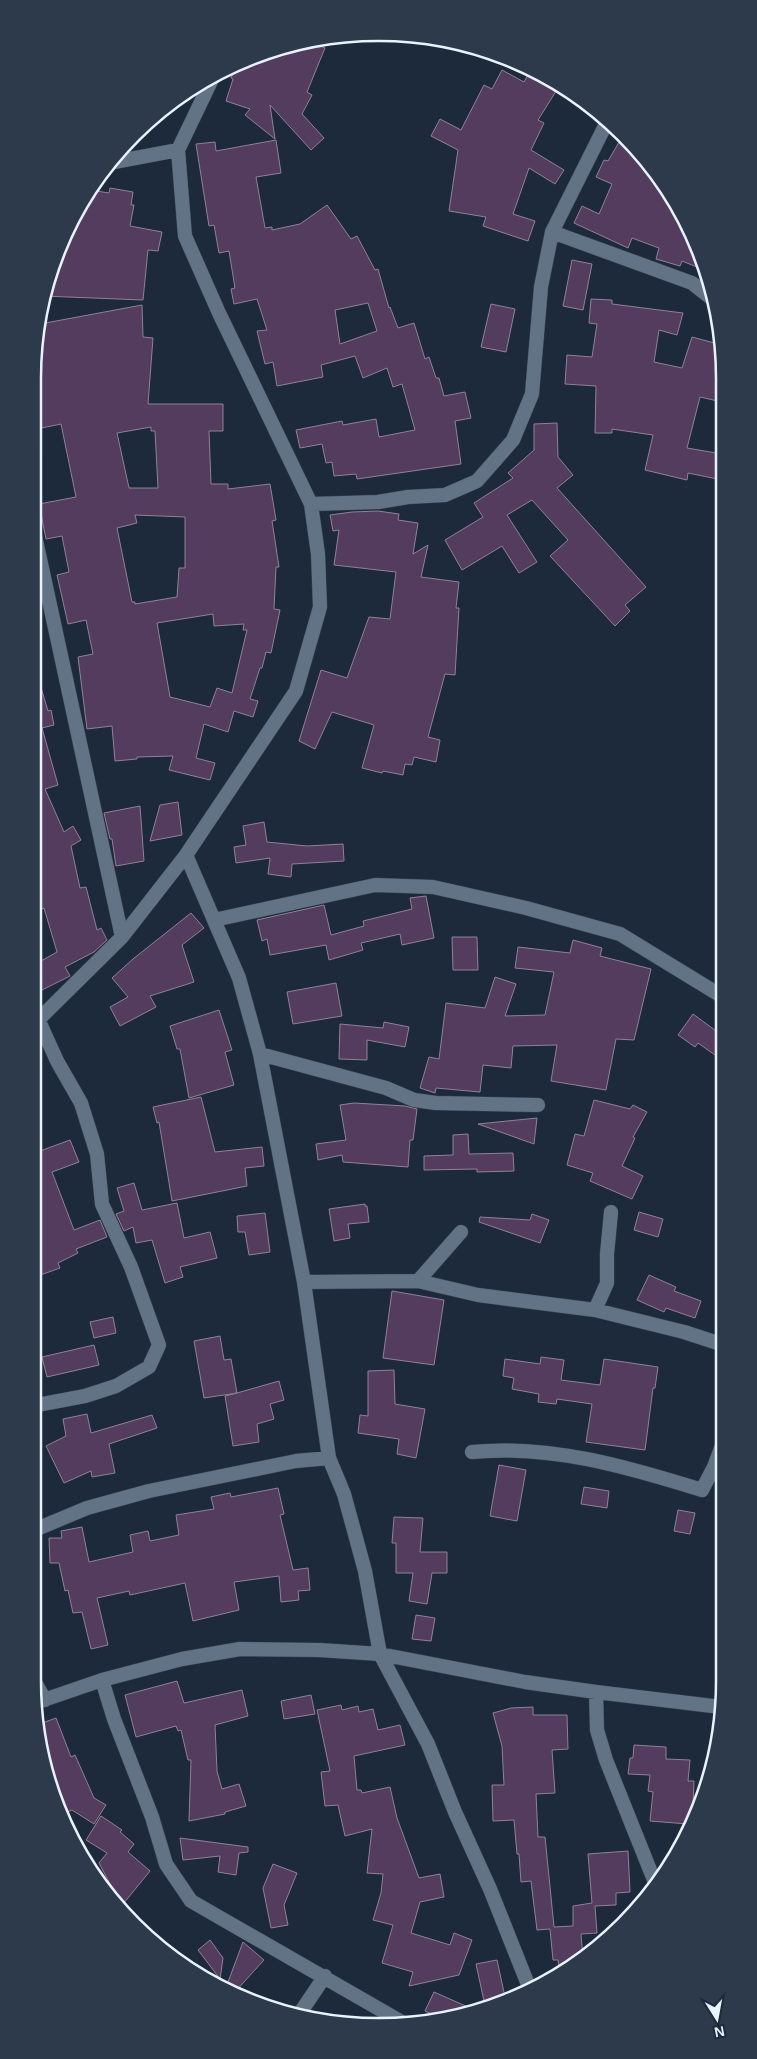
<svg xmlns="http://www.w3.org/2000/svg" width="757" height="2059" font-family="Arial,sans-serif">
<rect width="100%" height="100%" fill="#1c2a3b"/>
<path fill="#543c5f" stroke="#908196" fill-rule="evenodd" d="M308,41l17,7 -18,44 5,3 -10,19 22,24 -13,12 -41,-45 5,34 -30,-24 5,-6 -24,-8 7,-22 -2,-1 6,-13 30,-14z
M502,70l22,12 6,-11 28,17 -20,32 6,3 -13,27 33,20 -9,14 -26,-16 -16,46 22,7 -7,20 -45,-15 3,-9 -37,-6 9,-61 -27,-14 9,-17 21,11 23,-45 8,4z
M622,137l16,13 51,76 13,43 -20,-8 -2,5 -24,-7 3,-11 -27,-10 -4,10 -54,-25 8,-17 17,8 13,-30 -16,-7 8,-17 4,1z
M276,140l5,33 -25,4 9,51 7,-1v3l28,-6 27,-19 24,34 6,-3 18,34 3,-1 11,39 1,-1 8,21 16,-5 11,36 4,-2 7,21h3l5,18 21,-4 6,26 -16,3 6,43 -104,15 -1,-5 -22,2 -2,-14 -6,1 -4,-19 -22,4 -4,-18 46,-9 1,4 33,-6 3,18 36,-7 -13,-46 -9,3 -6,-19 -24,10 -8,-22 -34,9 2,12 -46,9 -4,-24 -8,2 -8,-33 10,-1 -10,-31 -23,5 -3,-15 4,-1 -6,-37 -10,2 -5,-28 -5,1 -13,-82 19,-2 1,9zM368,303l9,28 -37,13 -5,-34z
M110,188l23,4 -2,13h3l-4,21 32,6 -4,19 -10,-1 -5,50 -100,-4 25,-71 22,-35 19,3z
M572,260l20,4 -9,46 -20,-4z
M591,299l21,1v4l71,9 -6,22 -18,-5 -5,32 28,6 10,-31 30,8v57l-22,-5 -13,51 35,6v26l-34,-7 -1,7 -42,-10 8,-35 -41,-6v4h-17l1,-47 -31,-2 2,-29 25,2 5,-33 -8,-1z
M491,304l24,5 -9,43 -25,-5z
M142,305l1,32 10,1 -5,66h75v27h-14l2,53h17v5l42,-5 6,36 -4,1 7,46h-3l-2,42 6,1 -9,43 -5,-1 -4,16h-2l-10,31 8,2 -5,16 -19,-6 -6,21 -24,-8 -8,34 19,5 -5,17 -41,-10 4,-14 -36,1v2l-22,2 -3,-35 -25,3 -9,-72 15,-3 -7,-34 -18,4 -11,-49 12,-3 -7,-36 -16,3 -7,-35 37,-7 -15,-73 -29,6v-35h4l-3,-18 7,-53zM151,427v4h4l3,57h-29l-12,-55zM135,515l50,2v51h-6l-2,29 -42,7v-2h-3l-15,-74 20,-5zM213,614l1,12 30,-2 -1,6h4l-15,63 -15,-5 -7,19 -40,-10 -13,-74z
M557,423l1,34 15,18 -16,13 89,99 -21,18 5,6 -15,15 -65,-70 18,-16 -36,-40 -25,15 30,47 -18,11 -17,-27 -40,24 -17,-30 38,-23 -9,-14 39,-25 -5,-5 26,-23v-26z
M378,511l21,3 -1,6 20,3 -5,31 15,-9 -7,32 38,5 -3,26h3l-4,67 -10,-1 -17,63 12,3 -4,22 -22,-5 -2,8 -7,-1 -2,11 -20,-4 -1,2 -20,-5 12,-43 -42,-13 -17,37 -16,-8 22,-71 26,8 22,-61 21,2 6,-47 -62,-7 5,-35 -6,1 -3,-16 22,-3z
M37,674l11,37 3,-1 3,15 -12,3 16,57 -13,4 19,43 9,-6 8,14 -10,6 9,42 6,-1 11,43 4,-2 6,12 -13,12 -29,15 5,9 -38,19v-29l25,-14 -13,-44 -5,2 -7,-17v-218z
M178,802l4,33 -32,6 10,-36z
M140,806l4,55 -28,5 -4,-27h-2l-6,-26z
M264,822l3,20 40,4 36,-2 1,17 -52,3 -1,13 -23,-3 2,-16 -34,5 -2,-16 12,-2 -3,-19z
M426,896l8,42 -32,7 -2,-11 -39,9 2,7 -34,10 -3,-15 -56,10 -3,-16 -5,2 -5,-21 67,-15 7,30 33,-9 -1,-5 49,-12 -2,-11z
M191,913l13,15 -22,17 12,37 -44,14 6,11 -36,19 -10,-19 18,-10 -16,-19 21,-19z
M452,937h25l1,33h-25z
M573,940l29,8 -2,8 51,13 -17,71 -18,-1 -10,51 -55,-9 6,-36 -44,1 -2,22 -28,-3 -3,27 -44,-4 -1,5 -15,-5 9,-31 10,2 7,-56 39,5 10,-31 21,7 -11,32 40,-1 9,-43 -39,-4 3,-21 52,6z
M336,983l6,33 -49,8 -6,-32z
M219,1010l13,40 -7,2 9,33 -45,13 -9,-49h-3l-7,-23z
M693,1014l30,22v7l-8,12 -17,-12 -3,4 -17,-12z
M384,1022l25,5 -4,20 -38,-7v20l-28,-1 1,-35 43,4z
M201,1097l14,55 47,-5 2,19 -19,2 2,18 -75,15 -13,-79 -2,1 -4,-16z
M594,1100l36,9 3,-4 14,7 -14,25 2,1 -13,28 21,10 -11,23 -42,-18 3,-8 -26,-8 8,-31 9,2z
M354,1103l51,3 12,3 -4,31h-3l-2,27 -65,-5 -1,-7 -24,5 -2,-16 30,-4 -6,-35z
M537,1118l-3,26 -56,-20z
M468,1134l1,20 44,-1 1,18 -37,1v-3l-53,1v-14l29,-1v-20z
M70,1140l9,22 -27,10 22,58 26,-10 7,17 -31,12 2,4 -20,10 2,5 -28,10v-124z
M134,1183l8,27 35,-7 7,35 26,-6 7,26 -37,9 3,10 -18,6 -13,-43 -16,3 -3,-16 -9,4 -8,-17 8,-3 -7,-23z
M365,1204v2h2l2,16 -21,2 2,14 -16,3 -5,-32z
M639,1212l24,7 -5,18 -24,-7z
M265,1213l5,39 -21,3 -4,-23h-7l-1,-16z
M532,1214l17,6 -9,23 -61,-21 1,-5 50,3z
M649,1275l27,12 -2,4 27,10 -6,17 -29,-10 -2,4 -27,-12z
M392,1291l52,9 -10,65 -51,-7z
M113,1317l3,16 -22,5 -4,-16z
M220,1336l4,24 7,-1 6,34 42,-12 5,19 -14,4 4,15 -17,5 2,18 -26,4 -8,-50 12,-3 -33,5 -10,-57z
M94,1345l5,20 -52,12 -5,-20z
M541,1357l23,3 -3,20 39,5 4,-26 54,8 -3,21h-2l-8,62 -59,-8 6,-38 -35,-5 -1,5 -18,-2 1,-8 -27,-5 2,-11 -11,-2 2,-17 35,5z
M394,1370l1,34 30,5 -9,49 -19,-4 2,-15 -41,-6 2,-18 8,1v-45z
M87,1414l4,19 61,-18 5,13 -48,16 6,29 -23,4 -1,-6 -27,12 -18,-37 20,-10 -3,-17z
M499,1465l27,5 -9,51 -27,-5z
M584,1487l25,4 -2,17 -26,-4z
M278,1488l6,26 -4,1 13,55 15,-2 2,22 -12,1 1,9 -18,2 -2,-26 -45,6 5,28 -46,11 -8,-38 -55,12 -1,-4 -32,7 11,47 -17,4 -9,-37 -9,1 -5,-23 -3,1 -6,-28h-9l-1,-25h13l-1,-7 21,-4 7,35 44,-10 -3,-17 18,-4 2,10 29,-6 -3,-20 38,-6 -3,-12 19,-4 1,4z
M678,1510l17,3 -5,21 -16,-3z
M394,1517l29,1 -3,34h27v21h-15l-5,31 -18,-3 4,-28h-17v-30h-4z
M416,1615l19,3 -4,23 -19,-2z
M177,1681l7,22 58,-13 6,26 -33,9 2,46 5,18 17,-5 7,22 -21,6v2l-36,7 2,-61h-3l-7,-30 -3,1 -2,-5 -40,11 -11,-42z
M311,1695l4,19 -31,5 -3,-18z
M341,1705l1,5 16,-4 1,6 14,-3 5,21 22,-5 5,20 -51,11 3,34h4l1,3 28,-6 7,31 22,60 21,-4 4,23 -24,5 -9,31 39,12 4,-12 18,7 -13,35 -50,11 4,-14 -31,-9 11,-38 -20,-5 8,-27 2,-19 -16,-1 5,-44 -27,7 -7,-31 -13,1 -4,-34 9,-1 -13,-61z
M533,1707v8h34l1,34 -16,1 3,43 -19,1 2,43h7l9,90 19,-1v-20l19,-3 -4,-49 40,-3 2,41 -14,1v12l-21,1 2,27 -16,1 2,24 -12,10 -11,5 -2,-13h-5l-3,-31 -13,1 -6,-49 -10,1 -2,-28h-2l-3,-34 -21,1 -1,-36h12l-2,-39 -9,-33 18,-5z
M56,1718l15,39 4,-2 19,43 12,7 -12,19 -22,-14 -12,5 -1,-2 -20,-65 -2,-23z
M634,1745l32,2v12l24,1 -2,21h6l-1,25 3,1 -8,17 -38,-3 3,-29 -5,-1 2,-16 -22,-1 2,-16h3z
M101,1816l21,14 -2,2 14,12 -6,8 22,19 -31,38 -10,-27 -10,-19 8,-10 -21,-13z
M180,1838l68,9v5l-9,1 -3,22 -18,-3 2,-16 -37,4z
M273,1864l24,9 -13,32 4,20 -17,3 -8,-40z
M210,1940l13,18 -3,21 -22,-29z
M243,1942l21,18 -30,33 -9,-3z
M497,1960l8,37 -21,4 -8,-37z
M434,1992l43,19 -9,4 -26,4 -17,-8z"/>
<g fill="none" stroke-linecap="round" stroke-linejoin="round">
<g stroke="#384452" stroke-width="15">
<path id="minor" d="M109,163l69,-13
M552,232l140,51 19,15
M311,504l67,-2 30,-5 37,-2 32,-14 36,-41 19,-46 9,-107 11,-55 54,-108
M32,522l90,415
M186,855l28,65 161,-35 58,2 93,21 94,26 103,63
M214,920l25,58 21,76 44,228 25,176 15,36 21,77 15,83 48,90 27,68 35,77 39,98
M32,1013l7,8 18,40 24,42 16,51 5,50 29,63 28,78 -10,22 -33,19 -31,10 -53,10
M32,1026l90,-89 64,-82 110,-164 24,-84 -2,-53 -7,-50 -92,-191 -34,-77 -7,-86 36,-75
M260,1054l126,34 28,12 22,3 102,2
M418,1281l43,-49
M304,1282l114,-1 60,14 117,15 89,22 40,13
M595,1310l12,-27v-29l4,-42
M472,1452c78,-8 156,15 230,38l12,-23 10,-27
M32,1531l55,-23 62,-17 147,-30 33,-3
M32,1677l13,23
M102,1680l12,39 38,98 14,47 25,37 216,124
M596,1692l125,15
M35,1703l67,-23 80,-21 58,-10 79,1 61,4 145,28 71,10 1,38 9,30 50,125
M300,2013l25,-37"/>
</g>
<use href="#minor" stroke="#637386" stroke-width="14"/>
</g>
<path d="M0 0H757V2059H0ZM378 41H379A337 337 0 0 1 716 378V1681A337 337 0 0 1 379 2018H378A337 337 0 0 1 41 1681V378A337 337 0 0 1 378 41Z" fill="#2c3a4b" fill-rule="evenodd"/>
<path fill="none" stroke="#e9f3fe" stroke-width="2.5" d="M378 41H379A337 337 0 0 1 716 378V1681A337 337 0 0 1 379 2018H378A337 337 0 0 1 41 1681V378A337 337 0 0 1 378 41Z"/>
<g transform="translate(717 2019) rotate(169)" stroke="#1c2a3b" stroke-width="4" paint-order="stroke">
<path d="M0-4L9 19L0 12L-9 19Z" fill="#e9f3fe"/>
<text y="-8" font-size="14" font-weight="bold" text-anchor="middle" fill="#e9f3fe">N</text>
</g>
</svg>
